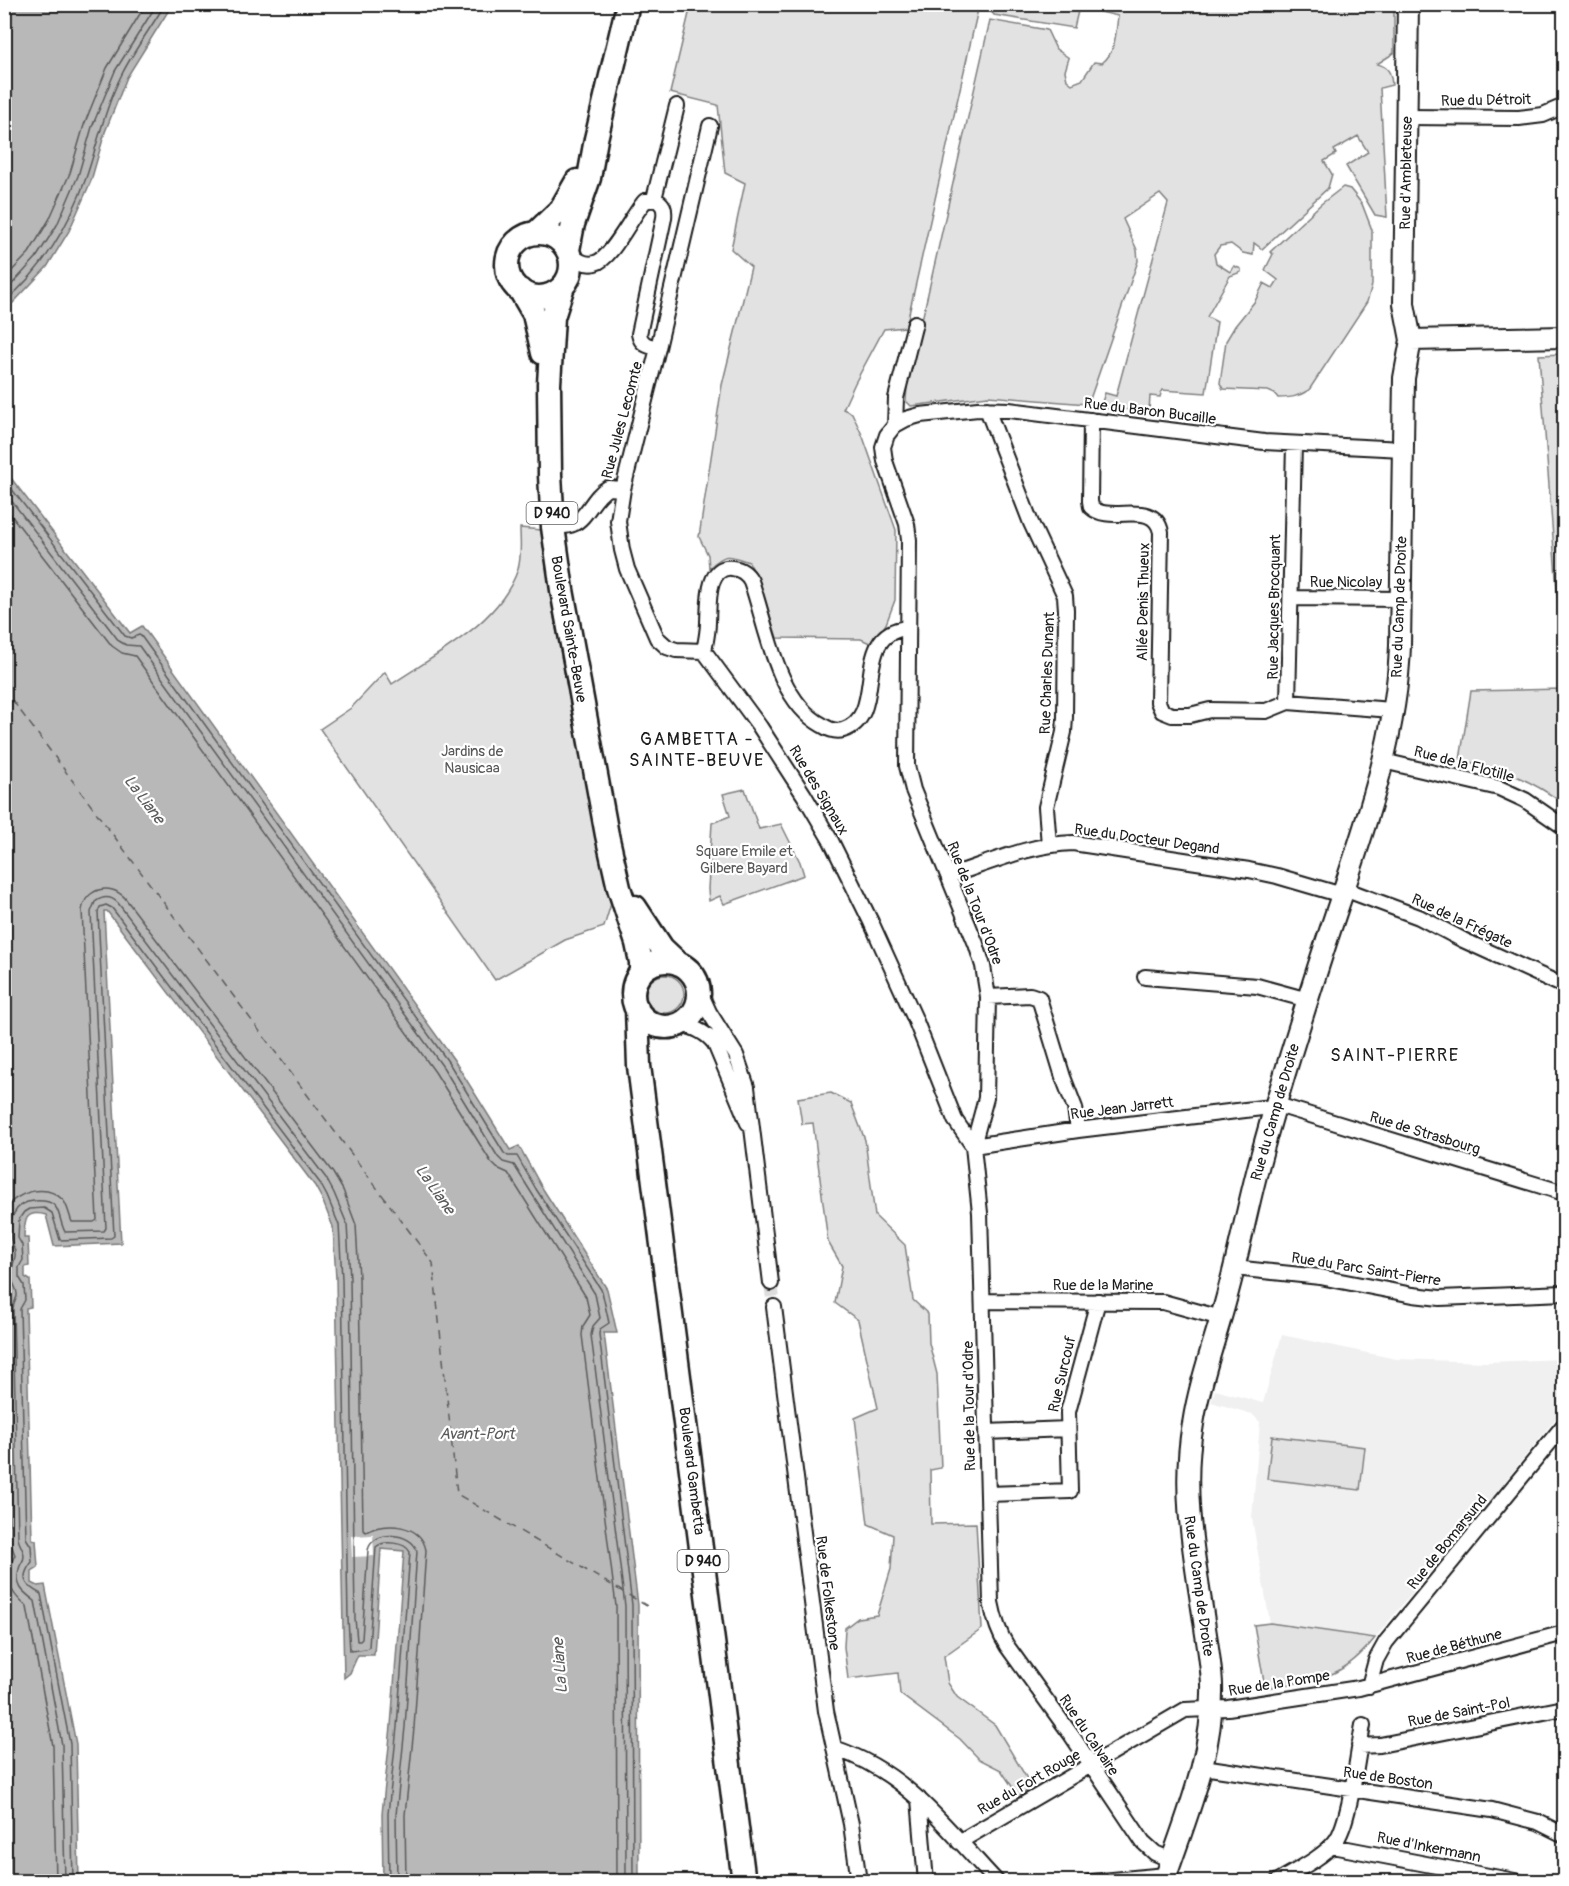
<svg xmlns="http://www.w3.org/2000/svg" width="1569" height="1886" font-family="Pangolin,sans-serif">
<rect width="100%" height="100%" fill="#fff"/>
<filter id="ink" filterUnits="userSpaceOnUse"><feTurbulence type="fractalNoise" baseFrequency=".0167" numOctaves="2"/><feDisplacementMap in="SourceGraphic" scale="12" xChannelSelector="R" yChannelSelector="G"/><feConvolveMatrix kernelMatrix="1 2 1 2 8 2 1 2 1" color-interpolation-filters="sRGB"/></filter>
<g filter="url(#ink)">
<path fill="#f0f0f0" d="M1282,1335l114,24 90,3 78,-3v49l-79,98 -4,1 -5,-2 -6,8 5,6 -52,61 -2,-1 -6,8 1,1 -41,50 -105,-15 -18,-105 8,-96 -8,-8 -41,-12 4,-12 48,13z"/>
<path fill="#e2e2e2" stroke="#7f7f7f" stroke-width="1.5" d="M691,5h288l-73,322 -22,2 -29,54 -12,26 9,4 11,24 33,93 -1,70 -9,24 -14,20 -11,-5 -84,-1 -17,-55 -11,-21c-21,-7 -22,-10 -40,6l-1,-13 -9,-18 23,-152 29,-118 -20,-18 14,-66 -20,-10 -7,-68 -48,-12z
M993,5h401v48l-17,11c12,3 14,9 15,21l-12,3 7,129 -12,-2 -29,-49 22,-14 -10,-16 -24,14 2,4 -12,7 8,13 -4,14 -66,61 -8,-6 -1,12 -10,-2 -12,-9 -11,2 -6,8 2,9 14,9 4,-6 7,3v3l-11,4 -23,41 10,5 -11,71 -44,-3 -2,7 -10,-1 -1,15 -49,-3 5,-15 11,3 52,-193 -8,-9 -37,25 14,31 1,11 -49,141 -2,2 -99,-8 -77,10 -5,-5 1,-15 83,-366 57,10 9,19 13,9 -4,13 2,9 5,4 10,-4 12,-18 8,1c14,-10 14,-32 16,-47l-39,-9 -5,21 -80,-13 -3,-4z
M1343,187l7,2 12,15 10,26v55l-5,17 -58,88c-11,7 -19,8 -31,8l-3,-4 -7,-3 -45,-2 -3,-6 6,-42 9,-15 20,-25 9,-18 9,5 5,-8 -13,-10 8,-16 -3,-2 51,-48z
M1564,354v327l-25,-326z
M520,528l21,2 12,82 46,243 14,42 -9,30 -39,13 -70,40 -175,-251 31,-21 34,-36 7,12c44,-30 108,-61 126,-115 4,-13 2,-28 2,-41z
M1564,689v115c-35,-26 -62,-35 -104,-44l11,-69z
M745,789l14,40 22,-5 19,38 4,13 -80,29 -4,-8 -11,5 -1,-12 4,-66 18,-7 -7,-22z
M646 994a19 19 0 1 1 38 0a19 19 0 1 1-38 0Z
M831,1093l20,10 14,37 10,76 30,29 8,55 15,14 1,29 8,31 4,94 -11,2 1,54 45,-1 6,106 -38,27 4,27 9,14 38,28 37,62 -13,10 -18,-27 -22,-11 -19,-20 -60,-45 -2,-21 -50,6 -4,-32 1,-19 13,-10 19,-3 14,-46 2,-34 -25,-11 -13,-106 23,-10 -20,-88 -23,-17 7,-37 -14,-24 -15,-119 -11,1 -4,-26z
M1272,1436l93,11 -5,43 -93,-11z
M1270,1623l105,15c-35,44 -59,41 -110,50l-11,-63z"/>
<path fill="#b8b8b8" stroke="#7a7a7a" stroke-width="1.5" d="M5,4l167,1 -45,72 -22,55 -14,49 -22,50 -22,36 -33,35 -9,8z
M4,469l126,164 12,-7 312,434 56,90 9,-4 22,40 66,103 10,44h-13l34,272 1,276h-256l-1,-67 9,-88 13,-175 -23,-2 -7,106h-16l-8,18 -6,5 -8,-399 -3,-52 -11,-28 -7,-13 -208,-275h-3l17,332 -67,3 -8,-31c-21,-6 -22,6 -22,23h4l1,28 -4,1v10l5,3 1,27 -5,1 6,231 4,1 2,27 -6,4v12l6,3 7,-1 31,159 3,137h-74z"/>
<path fill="#fff" d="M373,1535l1,21 -22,1 -1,-21z"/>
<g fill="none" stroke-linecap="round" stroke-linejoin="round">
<path stroke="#5a5a5a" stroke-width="1.5" d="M4,279l25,-26 20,-33 21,-47 14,-48 23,-57 39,-64
M4,293l32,-35 21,-33 21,-49 14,-49 23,-56 42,-67
M4,302c38,-31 66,-78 82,-124 12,-35 19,-71 36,-104 12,-24 29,-46 43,-70
M4,479l121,157 6,2 8,-3 2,1 308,427 55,90 4,3h9l19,33 66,102 7,32 -9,6 -1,5 33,271 1,277
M4,491l115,150 7,4 13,1 304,421 55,90 5,5 11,3 81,129 5,24 -7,8 -2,9 34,271 1,276
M4,506l108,140 10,7 13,3 300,416 56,90 6,6 11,5 78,124 4,18 -7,11 -1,9 34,271 1,276
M4,1211c11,-19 42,-29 59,-11 5,6 6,15 9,22h22l3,-2 -15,-310c4,-22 28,-28 43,-12l208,275 10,17 13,35 3,53 4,252 3,2c20,-11 55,-8 60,18l-12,178 -9,87 1,67
M4,1341l5,198 6,16c-12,23 -7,36 12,52l26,139 3,136
M65,1882l-3,-137 -27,-144c-12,-9 -20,-14 -16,-32 1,-6 5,-7 5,-13 0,-7 -5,-11 -6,-18l-5,-229c0,-5 3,-9 4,-13 1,-7 -4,-11 -5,-17 -2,-9 2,-15 3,-23 1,-7 -3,-11 -4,-17 -3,-18 3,-37 23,-38 29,-2 22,13 31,31l39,-1 2,-3 -15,-316 4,-10c8,-6 16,-6 23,1l208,275 8,15 13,31 3,55 5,339 2,23h3l2,-2 6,-89c5,-21 44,-18 49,1l-12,176 -9,88 1,67
M73,1882l-3,-138 -29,-150c-16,-8 -22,-16 -9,-32l-1,-16 -5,-8 -6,-229 5,-9 -1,-15 -5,-8v-10l4,-7 -1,-15 -4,-7 1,-19 5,-7 5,-3 15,-1 8,5 8,27 51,-2 3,-2 -16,-324 2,-5 6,-2 6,3 208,275 7,13 12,29 3,54 6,340 2,32 16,-2 3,-2 7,-100c8,-7 29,-5 34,5l-13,175 -9,87 1,68"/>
<path stroke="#5a5a5a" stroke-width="1.5" stroke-dasharray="8 6" stroke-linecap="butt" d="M4,689l429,574 24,231 190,112"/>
<path stroke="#ddd" stroke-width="14" stroke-dasharray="14 7" stroke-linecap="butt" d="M771,1283l3,24"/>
<g stroke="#1c1c1c" stroke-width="18">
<path id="street" d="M1407,117l112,1 24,-3 21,-9
M654,199l23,-93
M570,254c7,6 16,12 25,9 17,-4 37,-48 50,-62l9,-2c10,4 11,10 10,19l-25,116c2,11 10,12 19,14
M987,409l44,114 34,73 1,14 -1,107 -1,15 -18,75 3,38
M1091,420l-1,81 1,6c19,18 63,-9 70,25l-3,170 4,9 10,4h18l20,-5 56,1 22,-9
M895,425l1,-27 19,-75
M1294,444l-6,258 104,8
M553,527c6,-1 13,0 20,-3 14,-6 20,-28 35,-36l15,1
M1291,598l110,1
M704,651l-28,-1 -9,-3 -10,-9 -30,-69 -5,-19 -4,-29 5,-32 35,-141 52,-222
M704,651l56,76 44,68 27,46 40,81 44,97 40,101 18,26
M704,651c2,-10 4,-19 4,-29 1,-16 -2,-57 24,-54 9,1 15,5 19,13 16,45 25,119 71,144 6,4 14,7 21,5 46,-14 6,-98 65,-102
M1383,761l116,27 26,12 39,27
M949,876c40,-13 82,-32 124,-33l176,27 28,6 65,19
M1344,889l75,28 44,23 101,46
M1145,977l112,9 51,14
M699,990l10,22 27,43 11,32 24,196
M988,997l42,-2 9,3 24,79 12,31 3,22
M680,1024c14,3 27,9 35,20l33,79
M973,1146l105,-16 184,-22 22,-1 280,86
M1234,1268l86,9 93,18 27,3 124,-5
M983,1301l180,1 58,16
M774,1307l52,404 25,113 8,58
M986,1432l82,-3
M988,1494l82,-3 -2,-79 30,-111
M1369,1686l7,-26 10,-18 178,-217
M1359,1746l21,-1 184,-37
M834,1748c73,24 112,80 163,134
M1203,1767l289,43 46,12 26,13
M919,1799l7,83
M959,1842l226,-132 43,-2 131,-20 205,-55
M1332,1846l188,36
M1171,1860l-16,-7 -12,-11 -71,-106 -65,-90c-9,-14 -13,-28 -16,-44l-11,-389 -7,-67 13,-48 2,-101 -5,-31 -7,-22 -63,-154 -6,-24 2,-226 -2,-16 -22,-63 -2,-14 4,-12 8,-10 11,-6 14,-4 58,-6 31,1 255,32 139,7
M1091,1882l75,-7
M1277,1882c18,-11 45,-24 58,-40 15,-18 23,-91 28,-117"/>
</g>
<g stroke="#1c1c1c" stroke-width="24">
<path id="secondary" d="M1411,340l153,-3
M1164,1882c22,-65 50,-128 48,-198 -1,-21 -5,-42 -8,-63 -10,-66 -23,-131 -11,-197 7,-46 25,-91 36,-136 11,-41 19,-83 30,-124 19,-72 42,-144 65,-215 32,-99 72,-197 76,-303l4,-268 7,-38 -7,-36 4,-300"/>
</g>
<g stroke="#1c1c1c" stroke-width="27">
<path id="primary" d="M507 265a32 32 0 1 1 64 0a32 32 0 1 1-64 0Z
M536,233l25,-24 16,-28
M568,250l5,-26 16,-46 7,-39 32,-135
M563,286l-10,31 -4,67 1,91 3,52 9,63 45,245 12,53 18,55 4,19v11
M520,290l14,24 9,39
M635,907l27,41 17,16
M633 994a33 33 0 1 1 66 0a33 33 0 1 1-66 0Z
M637,1008l2,58 105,816"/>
</g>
<use href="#street" stroke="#fff" stroke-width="14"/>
<use href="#secondary" stroke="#fff" stroke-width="20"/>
<use href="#primary" stroke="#fff" stroke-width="22"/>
</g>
</g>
<g text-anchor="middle" stroke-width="4.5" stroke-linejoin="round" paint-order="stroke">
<g fill="#fff" stroke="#606060" stroke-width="1.5">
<rect x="526.5" y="502" width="51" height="22" rx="4.5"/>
<rect x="677.5" y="1550" width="51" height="22" rx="4.5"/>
</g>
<g font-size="14" font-weight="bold" fill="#1c1c1c">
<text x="552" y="518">D 940</text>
<text x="703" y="1566">D 940</text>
</g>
<g font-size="15" fill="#1c1c1c" stroke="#fff">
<text transform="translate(1486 100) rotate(-1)" y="5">Rue du Détroit</text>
<text transform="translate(1406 173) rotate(-89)" y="5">Rue d'Ambleteuse</text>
<text transform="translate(1150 411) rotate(7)" y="5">Rue du Baron Bucaille</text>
<text transform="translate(622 420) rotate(-75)" y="5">Rue Jules Lecomte</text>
<text x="1346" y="587">Rue Nicolay</text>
<text transform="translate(1143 602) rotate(-89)" y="5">Allée Denis Thueux</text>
<text transform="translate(1274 607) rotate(-89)" y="5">Rue Jacques Brocquant</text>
<text transform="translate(1399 607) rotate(-88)" y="5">Rue du Camp de Droite</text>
<text transform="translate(569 629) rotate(80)" y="5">Boulevard Sainte-Beuve</text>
<text transform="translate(1047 673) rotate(-88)" y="5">Rue Charles Dunant</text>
<text transform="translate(1464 764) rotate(15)" y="5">Rue de la Flotille</text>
<text transform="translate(819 790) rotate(59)" y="5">Rue des Signaux</text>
<text transform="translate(1147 839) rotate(8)" y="5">Rue du Docteur Degand</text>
<text transform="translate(975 903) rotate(69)" y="5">Rue de la Tour d'Odre</text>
<text transform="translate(1462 921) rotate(25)" y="5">Rue de la Frégate</text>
<text transform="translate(1122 1108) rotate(-7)" y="5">Rue Jean Jarrett</text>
<text transform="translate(1275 1112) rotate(-74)" y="5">Rue du Camp de Droite</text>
<text transform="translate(1425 1133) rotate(17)" y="5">Rue de Strasbourg</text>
<text transform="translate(1366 1269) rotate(9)" y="5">Rue du Parc Saint-Pierre</text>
<text x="1103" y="1290">Rue de la Marine</text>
<text transform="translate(1062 1374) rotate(-77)" y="5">Rue Surcouf</text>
<text transform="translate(969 1406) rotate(-91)" y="5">Rue de la Tour d'Odre</text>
<text transform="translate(692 1471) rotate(83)" y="5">Boulevard Gambetta</text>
<text transform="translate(1447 1542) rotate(-51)" y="5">Rue de Bomarsund</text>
<text transform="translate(1199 1586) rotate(82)" y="5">Rue du Camp de Droite</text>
<text transform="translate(828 1593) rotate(83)" y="5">Rue de Folkestone</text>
<text transform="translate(1454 1646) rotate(-15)" y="5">Rue de Béthune</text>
<text transform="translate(1279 1683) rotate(-9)" y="5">Rue de la Pompe</text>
<text transform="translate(1459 1712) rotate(-11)" y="5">Rue de Saint-Pol</text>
<text transform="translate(1089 1735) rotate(56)" y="5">Rue du Calvaire</text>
<text transform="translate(1388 1778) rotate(8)" y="5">Rue de Boston</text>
<text transform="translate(1029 1782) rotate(-30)" y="5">Rue du Fort Rouge</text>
<text transform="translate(1429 1847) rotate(11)" y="5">Rue d'Inkermann</text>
</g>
<g font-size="15" fill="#575757" stroke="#fff">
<text x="472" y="756">Jardins de<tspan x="472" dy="17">Nausicaa</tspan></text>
<text x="744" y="856">Square Emile et<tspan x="744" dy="17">Gilbere Bayard</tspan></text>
</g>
<g font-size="16" font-style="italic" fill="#5a5a5a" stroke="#fff">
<text transform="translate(145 799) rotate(53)" y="6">La Liane</text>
<text transform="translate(436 1189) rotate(55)" y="6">La Liane</text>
<text x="477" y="1439">Avant-Port</text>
<text transform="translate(559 1666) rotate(-94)" y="6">La Liane</text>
</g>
<g font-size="18" letter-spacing="1.5" fill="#1c1c1c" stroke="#fff">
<text x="697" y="745">GAMBETTA -<tspan x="697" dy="21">SAINTE-BEUVE</tspan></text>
<text x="1395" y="1061">SAINT-PIERRE</text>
</g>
</g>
<rect width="1569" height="1886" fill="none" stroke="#fff" stroke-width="24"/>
<rect x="12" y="12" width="1545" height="1862" fill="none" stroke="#1c1c1c" stroke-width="2" filter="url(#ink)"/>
</svg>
